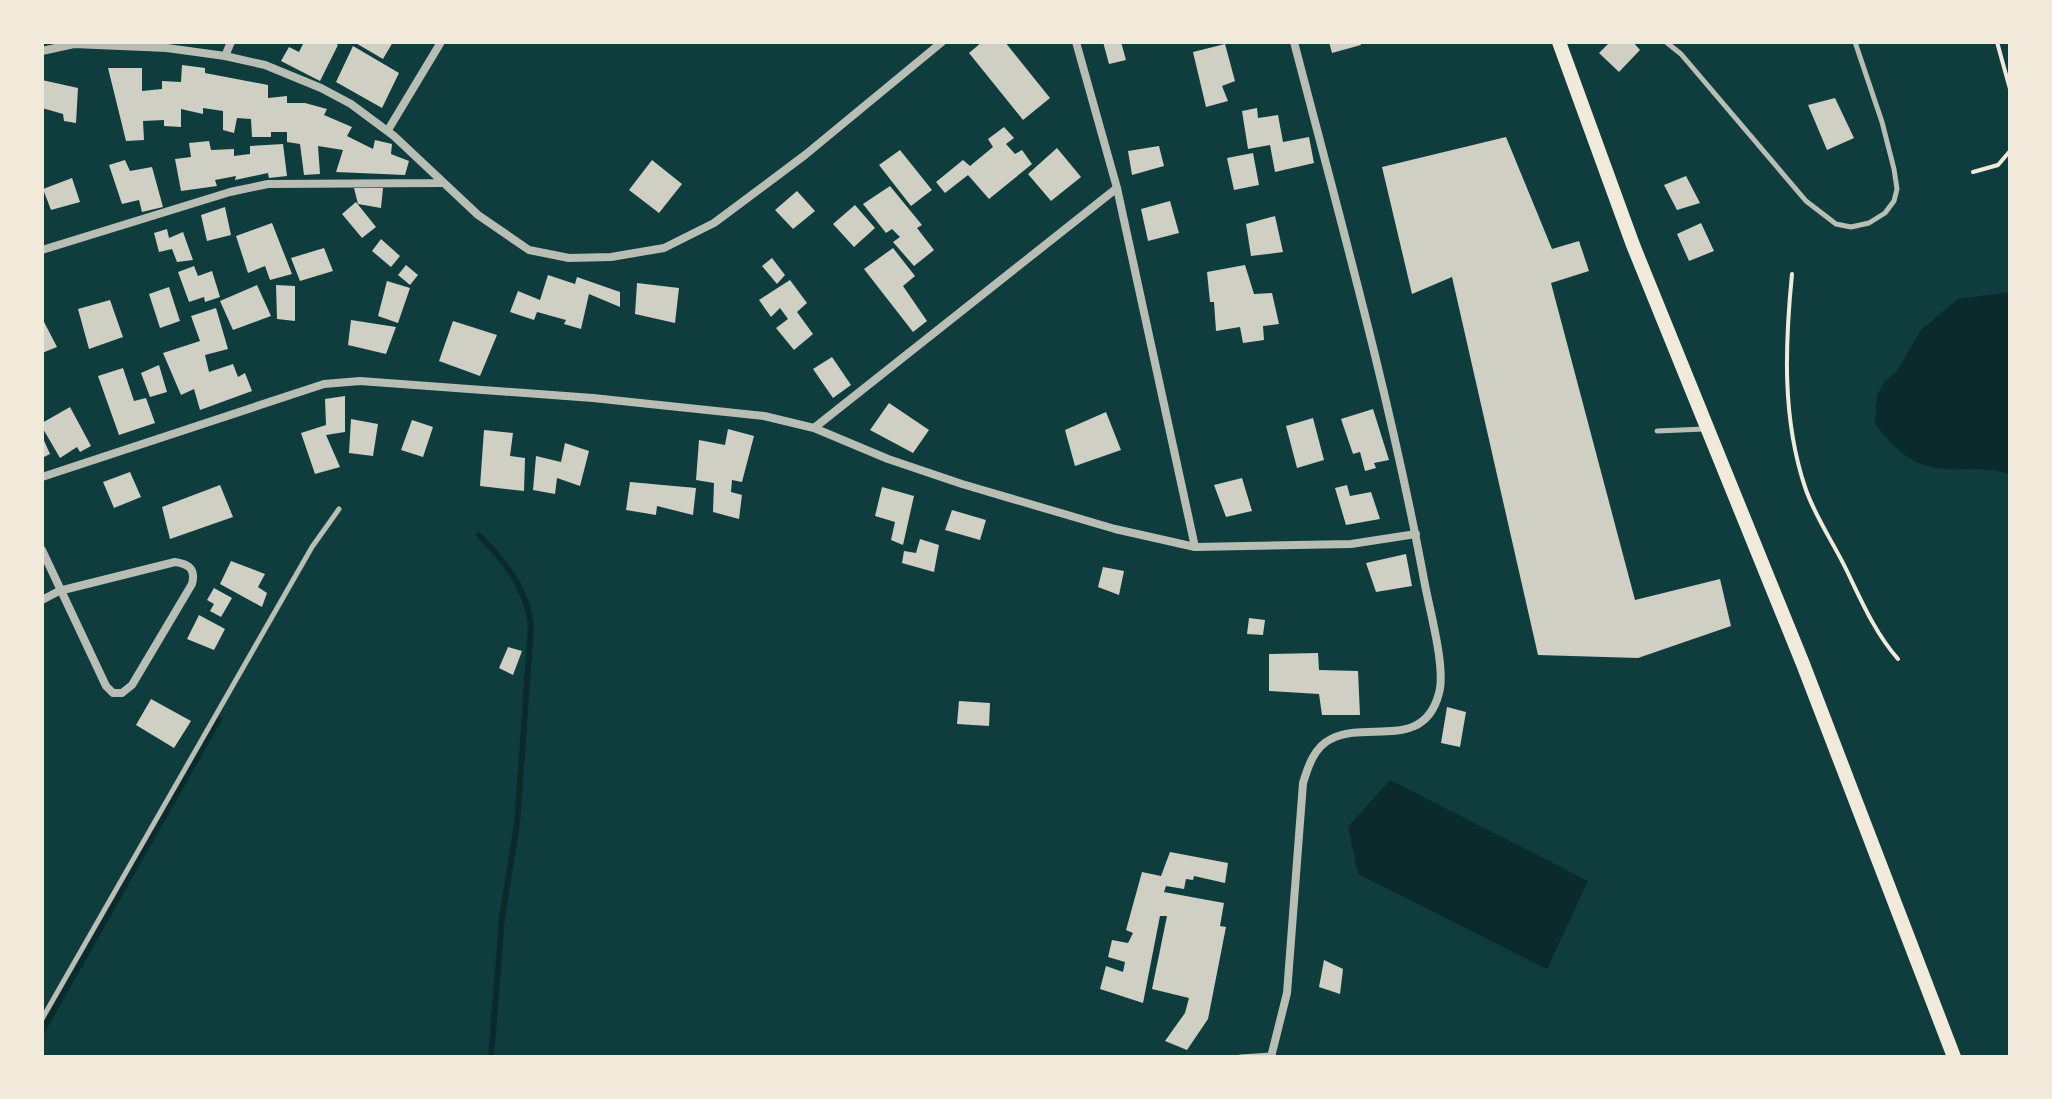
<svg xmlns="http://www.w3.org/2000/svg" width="2052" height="1099" font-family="'Crimson Pro',serif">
<rect width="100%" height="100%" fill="#0f3d3e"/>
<path fill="#0a2a2b" d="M2010,292v183c-13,-6 -30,-6 -44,-6 -47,2 -62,-9 -91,-45l2,-29 8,-14 12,-10 24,-41 37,-31z
M1390,780l198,101 -41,88 -189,-95 -10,-47z"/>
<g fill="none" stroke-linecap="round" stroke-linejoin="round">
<path stroke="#0a2a2b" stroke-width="6" d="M479,535c26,27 48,53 52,91l-14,198 -15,94 -11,139
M42,1031l177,-312"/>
</g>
<path fill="#cfcfc3" d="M304,42h29l5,3 -18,36 -39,-20 8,-14 10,5z
M354,42h39l-10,17z
M982,42h23l45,56 -27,22 -54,-67z
M1103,42h18l5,18 -17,4z
M1329,42h31l1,3 -29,8z
M1610,42h23l7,8 -21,22 -20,-19z
M1225,44l10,37 -13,5 6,15 -22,6 -13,-55z
M353,46l46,27 -17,35 -46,-26z
M182,65l23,3v5l63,12v13l19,-2v7h18l22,6 -3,6 28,12 -5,9 26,13 2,-9 17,4 -1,10 18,7 -4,14 -69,-3 7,-22 -25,-4 2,28 -16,1 -4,-31 -13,-2v-10h-16v5h-19l-1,-18 -14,-1 -3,15 -11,-3v-19l-20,-3v6l-22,-5v18l-17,-1v-6l-21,1 1,19 -18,1 -18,-73h34v23l20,-2v-8l19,1z
M42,80l36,8 -2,35 -12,-2 -1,-7 -21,-6z
M1835,98l19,40 -27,12 -19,-45z
M1257,108l1,10 20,-3 5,27 26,-5 5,26 -39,9 -5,-27 -22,4 -6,-38z
M1004,127l10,11 -8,6 9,10 7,-4 10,14 -43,35 -21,-24 -23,18 -9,-11 27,-22 7,6 23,-19 -5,-8z
M1506,137l46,112 27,-8 10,30 -38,12 84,317 85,-21 11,47 -93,32 -100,-3 -86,-378 -40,17 -30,-127z
M209,141l2,9 23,-1v7l16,-2v-8l33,-2 4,32 -18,2 -1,-5 -33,7 1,-4 -21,4 2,6 -36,5 -6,-32 16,-2 -2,-14z
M1159,146l5,20 -32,9 -4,-24z
M1057,148l24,29 -30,24 -23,-27z
M900,150l32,40 -21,16 -32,-41z
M1253,153l6,32 -25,5 -7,-32z
M125,160l5,11 22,-4 11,40 -21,5 -3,-12 -17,4 -13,-39z
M652,160l30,24 -23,29 -30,-23z
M1686,176l14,27 -23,7 -13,-25z
M72,178l8,24 -29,8 -8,-21z
M890,186l32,39 -5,3 17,22 -20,16 -21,-24 7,-5 -8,-8 -6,4 -23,-29z
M354,188h29l-2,20 -23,-4z
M797,191l18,20 -22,18 -18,-19z
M1170,201l9,32 -31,8 -7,-32z
M356,202l20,25 -14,11 -20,-24z
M855,205l20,23 -21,19 -21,-23z
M225,207l6,28 -24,6 -6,-26z
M1275,216l8,36 -32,4 -5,-32z
M272,223l20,51 -22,6 -5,-14 -17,7 -12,-37z
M1701,223l13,28 -25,10 -12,-27z
M167,229l2,9 14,-6 10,28 -16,2 -5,-13 -13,3 -5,-19z
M381,239l19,17 -9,11 -19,-16z
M324,248l9,23 -33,10 -9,-23z
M893,248l22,28 -12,10 24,35 -14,11 -49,-63z
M772,258l13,17 -8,9 -15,-18z
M406,265l12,10 -8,10 -12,-10z
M1245,265l9,29 18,-1 7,31 -16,2 1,14 -21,3 -3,-16 -24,4 -2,-29h-4l-3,-30z
M194,266l4,10 14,-5 8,26 -15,5 -1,-5 -15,5 -11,-30z
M548,275l27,9 2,-7 43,15v15l-31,-13 -8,35 -17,-5 2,-4 -29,-8 -3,8 -24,-8 8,-21 22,9z
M790,280l17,23 -10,9 16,22 -19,16 -18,-22 12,-9 -8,-11 -9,9 -12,-17z
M387,281l23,7 -12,35 -20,-7z
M637,283l42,5 -4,35 -40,-9z
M257,285l14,31 -38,14 -13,-29z
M276,285l19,1v35l-18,-2z
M169,287l11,34 -20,7 -11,-34z
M110,300l13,37 -34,12 -11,-40z
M216,308l12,41 -23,6 4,17 24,-8 5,13 7,-4 7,18 -52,19 -6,-21 -13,6 -18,-42 37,-12 -9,-25z
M42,318l15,29 -15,6z
M351,320l45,7 -10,27 -38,-9z
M453,321l44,14 -17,41 -41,-15z
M832,357l19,28 -18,13 -20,-29z
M159,365l8,27 -17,5 -9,-24z
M123,368l11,33 12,-3 9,25 -36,12 -21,-59z
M345,396v36l-19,3 14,32 -25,7 -14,-41 25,-8 -1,-26z
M889,403l40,27 -16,23 -43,-23z
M70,407l21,39 -11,6 -3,-5 -17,11 -18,-31v-4z
M1373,409l16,51 -15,3 2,5 -11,3 -5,-19 -7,2 -12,-35z
M1106,412l15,38 -46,16 -10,-36z
M1313,418l11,42 -27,8 -11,-42z
M351,419l27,5 -5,32 -24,-3z
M412,420l21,7 -10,30 -22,-7z
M728,429l26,7 -12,46 -10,-2 -1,12 11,3 -3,24 -26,-7 1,-29 -18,-3 3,-40 26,5z
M484,430l29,3 -3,23 15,2 -1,33 -44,-5z
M42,436l8,18 -8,4z
M565,443l24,8 -9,35 -23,-8 -2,16 -22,-4 3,-34 25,6z
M130,472l11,25 -27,11 -11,-26z
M1242,478l10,33 -26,6 -12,-32z
M630,482l66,6 -3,27 -36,-9 -1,9 -30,-5z
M220,485l13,32 -63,22 -8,-32z
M1347,485l3,11 21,-4 9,27 -34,6 -11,-37z
M882,487l32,9 -11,49 -12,-5 4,-18 -20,-6z
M952,510l34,10 -6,20 -35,-10z
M920,539l19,6 -5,27 -32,-9 2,-12 12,2z
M1406,554l6,32 -36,6 -10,-29z
M231,561l34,13 -7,13 9,6 -5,14 -42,-23z
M1103,567l21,4 -5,24 -21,-8z
M214,588l18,10 -11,19 -11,-6 4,-7 -7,-4z
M199,615l26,14 -11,21 -27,-11z
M1249,618l16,2 -2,15 -16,-1z
M508,647l14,4 -9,24 -14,-7z
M1318,653l1,17 39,1 2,44h-38l-3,-21 -50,-3v-37z
M151,699l40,22 -17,27 -38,-23z
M959,701l31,2 -1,23 -32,-2z
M1447,707l19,5 -6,35 -19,-4z
M1170,852l58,11 -3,20 -31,-7 -1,4 -7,-1 -2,10 -18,-3 -2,6 60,11 -4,23 6,1 -18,92 -21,31 -22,-9 20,-28 4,-15 -37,-9 15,-73h-7l-17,87 -43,-14 6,-23 17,6 2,-10 -17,-5 4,-17 16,3 5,-10 -7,-3 16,-58 19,4z
M1324,960l19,9 -3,25 -21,-7z"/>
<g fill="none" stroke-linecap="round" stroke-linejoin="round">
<path stroke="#f1e9da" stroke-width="4" d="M1997,42l13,47
M1973,172l25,-7 12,-14
M1792,274c-7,71 -10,144 13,213 9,28 28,55 41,82 15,31 29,64 52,90"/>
<path stroke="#b8beb3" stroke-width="5" d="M1666,42l15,12 125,147 30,23 15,3 18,-4 16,-10 9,-12 3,-12 -3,-20 -12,-47 -27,-80
M1657,431l47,-2
M42,1019l270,-472 27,-38
M1240,1057l31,-2"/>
<path stroke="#b8beb3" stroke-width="8" d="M1076,42l41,146 78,359
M42,51l32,-7 93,4 58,8 40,9 56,23 30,16 43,32 84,79 51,35 40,8 42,-1 53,-9 50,-25 91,-68 137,-113
M225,56l6,-14
M388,130l53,-88
M42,250l188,-58 38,-8 174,-1
M814,428l303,-240
M42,477l282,-93 36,-3 233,17 171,18 50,12 74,31 74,25 153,45 80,18 156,-3 65,-10
M42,550l64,136 7,7h9l10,-8 60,-101c4,-15 -3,-20 -17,-22l-116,29 -17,9
M1271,1057l16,-64 16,-210c5,-16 11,-36 28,-44 36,-19 93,13 108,-46 7,-24 -9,-82 -14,-108 -34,-183 -84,-363 -131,-543"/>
<path stroke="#f1e9da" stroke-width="14" d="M1559,42l74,203 170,419 151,393"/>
</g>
<rect width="2052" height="1099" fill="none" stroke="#f1e9da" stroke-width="88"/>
</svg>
